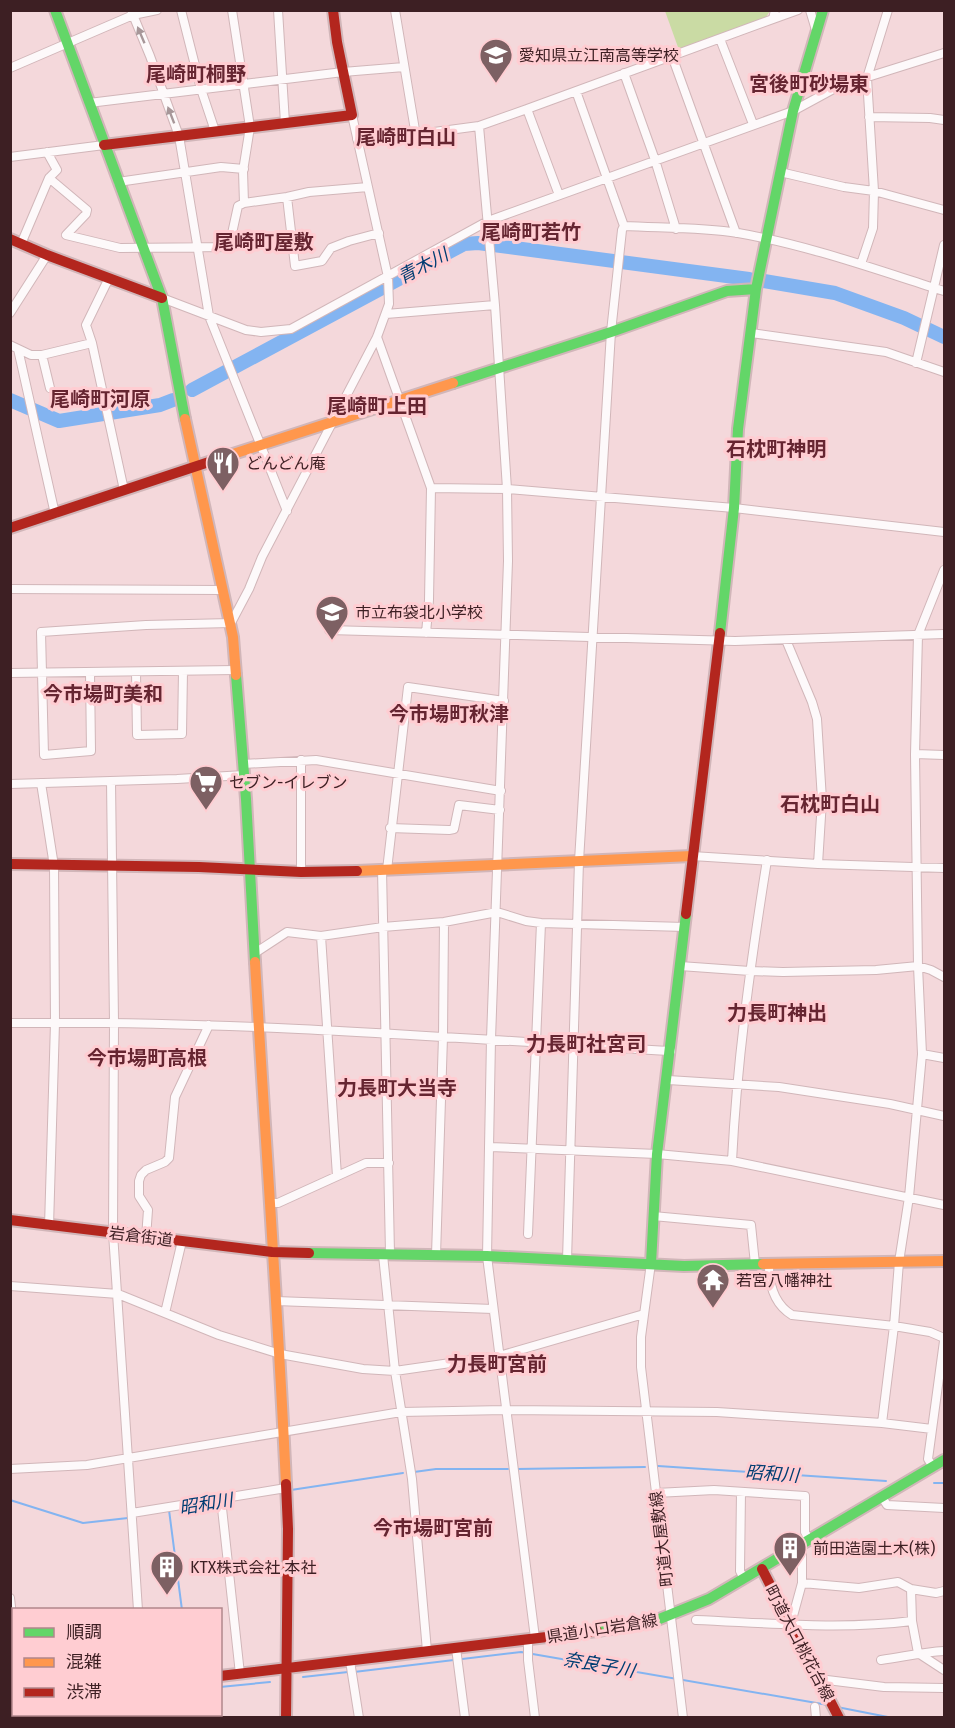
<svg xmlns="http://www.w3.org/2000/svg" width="955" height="1728" font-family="'Fira Sans','Noto Sans JP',sans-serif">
<rect width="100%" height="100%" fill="#f4d8db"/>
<path fill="#cadba4" d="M665,11h105l-6,9 -85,30z"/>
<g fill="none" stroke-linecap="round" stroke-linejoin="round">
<path stroke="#83b4f1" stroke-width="2" d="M658,1466l228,15
M517,1469l128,-2
M414,1472l22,-3h72
M934,1483h10
M291,1490l112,-17
M10,1500l73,23 45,-5
M169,1510l13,100
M354,1672l167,-20 307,53
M303,1677l45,-5
M220,1687l50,-5
M837,1707l56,11"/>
<path stroke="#83b4f1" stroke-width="14" d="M764,281l71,12 69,25 40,19
M192,390l272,-146 14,-1 271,36
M10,400l49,21 101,-16 13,-5"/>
<g stroke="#d1b6b9" stroke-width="10">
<path id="street" d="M131,10l19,46 29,80 30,180 78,195
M181,10l20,79 14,42
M232,10l18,117 -7,44 1,32
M278,10l7,113
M395,10l20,120
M810,10l6,20
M773,19l25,-9
M720,39l33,85
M672,56l64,177
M10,68l123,-53 24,-5
M624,73l31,87 21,69
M89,103l254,-31 61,-5
M869,117l61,1 14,2
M479,126l16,179 12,184 1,72 -17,478 -4,217 48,382
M357,139l58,-9 4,4 60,-8 48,-17
M47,152l10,18 -8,8 38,32 -1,4 -20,21 54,13 109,-1 9,-41 6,-3 43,-6 22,-5 59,-5
M10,157l94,-12
M780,172l64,15 30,4 70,19
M118,182l103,-15 23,2
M559,195l-32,-86 246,-90 2,-9
M287,197l8,69 27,-5 9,-13 18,-7 30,-8
M624,226c37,2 77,1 114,7 70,12 139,37 206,58
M21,244l28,-66
M861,264l12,-36 1,-37 -7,-113 21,-68
M109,278l-23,47 6,18 32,147
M162,298l84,32 15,2 30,-3 197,-108 305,-110 46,-25 105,-33
M10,313l37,-58
M386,314l109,-9
M751,333l135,19 58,20
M377,337l54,151 -2,112 -3,33
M10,345l21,10h11l50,-12
M18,349l37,165
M42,355l8,33
M916,363l28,-118
M431,488l76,1 227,19 210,24
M10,589l212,1
M329,630l406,11 209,-7
M786,640l26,62 5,17 5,81 -4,64
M136,672l1,63 45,-1 1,-63
M10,673l226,-3
M90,673l1,78 -47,4 -3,-123 105,-7 85,-2 18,-34 13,-32 115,-220 12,-33 -1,-27 -36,-162
M915,754l29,1
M301,760v112
M243,764l73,-4 185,31
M111,781l3,241 -1,211 25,377
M41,783l13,83 1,157 -6,203
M10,784l167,-5 67,-4
M390,828l59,2 5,-1 5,-24 41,5
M692,856l126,8 126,4
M382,870l8,383
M387,870l21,-183 96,14
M321,936l16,240
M255,953l32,-21 34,4 62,-9 61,-5 53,-10 29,9 15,2 144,4
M680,966l70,5 33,1 93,-2 42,-4 13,4 13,7
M10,1023c221,-3 441,15 661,28
M922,1054l22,4
M668,1080l111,7 111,17 54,12
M490,1147l167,7 75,7 212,44
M732,1161c5,-101 19,-201 35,-301
M269,1203h9l88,-40h23
M653,1216l98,9 4,39
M528,1234l13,-311
M146,1238l2,-28 -9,-14v-15l2,-6 5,-5 19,-8 4,-4 6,-61 34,-72
M383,1255l12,116 17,108 15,172
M436,1255l7,-218 1,-115
M567,1260l12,-399 32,-529 11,-102 2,-4 -48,-135
M651,1263l-10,74v30l42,351
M769,1265c0,19 5,39 23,50l102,11 36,6 14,6
M10,1286l108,8 101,41 61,19 83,15 32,2 104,-15 145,-42
M276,1301l217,8
M165,1313l17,-72
M882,1423l12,-97 5,-64 10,-65 13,-143 -4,-88 -3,-212 3,-119 26,-65
M933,1467l-5,-8 16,-118
M10,1469l77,-4 314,-53 104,-2 212,2 165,11 50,6
M741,1492l-1,79 4,8
M656,1493l58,-3 91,6v36l4,8
M882,1497l5,8 57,3
M221,1499l19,175
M132,1513l154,-25
M798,1547l4,8v28
M911,1589l1,32 6,32 26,17
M10,1598l4,35
M787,1619l6,-3 9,-33 57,5 39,-6 13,7 25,4 8,-2
M696,1620c72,3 144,10 216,1
M528,1639v21l7,58
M456,1648l9,70
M881,1660c22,-3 42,-8 63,-9
M350,1661l9,57
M819,1679l65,8 60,1
M815,1707l1,11
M21,1714v4
M82,1714v4
M139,1714v4
M147,1714l1,4"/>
</g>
<g stroke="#d1b6b9" stroke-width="14">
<path id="fast" d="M55,10l107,288 23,121
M453,383l158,-51 116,-41 29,-2
M720,633l14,-125 4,-79 18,-140 37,-178 30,-101
M236,675l10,124 9,163
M309,1253l178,3 197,10 79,-2
M651,1263l6,-109 29,-240
M597,1631l55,-9 57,-23 235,-139
M10,1702l4,-1"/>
</g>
<g stroke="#d1b6b9" stroke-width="14">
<path id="slow" d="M185,419l48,218 3,38
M230,455l223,-72
M357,871l335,-15
M255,962c10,174 23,348 31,522
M763,1264l181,-3"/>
</g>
<g stroke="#d1b6b9" stroke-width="14">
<path id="jam" d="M104,145l248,-30 -15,-73 -4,-32
M10,239l37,16 115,43
M10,528l220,-73
M10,864l189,3 102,5 56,-1
M686,914l34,-281
M10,1220l262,32 37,1
M286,1484l2,45 -2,189
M762,1569l77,149
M220,1676l377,-45"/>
</g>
<use href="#street" stroke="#fdf9fa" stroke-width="8"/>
<use href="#fast" stroke="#63d668" stroke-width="10"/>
<use href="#slow" stroke="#ff974d" stroke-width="10"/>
<use href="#jam" stroke="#b3261e" stroke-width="10"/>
</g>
<defs><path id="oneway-solid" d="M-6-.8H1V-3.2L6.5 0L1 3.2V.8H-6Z" transform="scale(1.5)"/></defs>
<g fill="#a79799">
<use href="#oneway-solid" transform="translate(141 35) rotate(-113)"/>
<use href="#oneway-solid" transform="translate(171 115) rotate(-111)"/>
</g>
<defs>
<g id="school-pin" transform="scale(1.725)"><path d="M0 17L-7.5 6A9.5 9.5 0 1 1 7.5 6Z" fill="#7d6063" stroke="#ffcdd2"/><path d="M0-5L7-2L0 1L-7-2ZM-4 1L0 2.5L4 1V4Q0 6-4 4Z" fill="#fff"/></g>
<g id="restaurant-pin" transform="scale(1.725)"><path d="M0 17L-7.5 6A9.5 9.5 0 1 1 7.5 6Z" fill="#7d6063" stroke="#ffcdd2"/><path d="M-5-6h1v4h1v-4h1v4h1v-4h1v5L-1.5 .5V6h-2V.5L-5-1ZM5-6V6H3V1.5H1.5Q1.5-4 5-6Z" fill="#fff"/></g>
<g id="supermarket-pin" transform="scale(1.725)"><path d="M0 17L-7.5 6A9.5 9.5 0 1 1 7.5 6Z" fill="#7d6063" stroke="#ffcdd2"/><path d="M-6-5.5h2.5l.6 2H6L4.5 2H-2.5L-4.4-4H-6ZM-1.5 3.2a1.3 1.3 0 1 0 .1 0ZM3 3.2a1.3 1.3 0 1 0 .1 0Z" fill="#fff"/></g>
<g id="temple-pin" transform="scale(1.725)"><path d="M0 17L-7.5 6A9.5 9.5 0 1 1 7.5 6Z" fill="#7d6063" stroke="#ffcdd2"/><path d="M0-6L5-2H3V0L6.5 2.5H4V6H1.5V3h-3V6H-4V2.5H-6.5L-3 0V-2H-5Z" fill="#fff"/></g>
<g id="building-pin" transform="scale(1.725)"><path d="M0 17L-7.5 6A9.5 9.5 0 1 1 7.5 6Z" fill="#7d6063" stroke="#ffcdd2"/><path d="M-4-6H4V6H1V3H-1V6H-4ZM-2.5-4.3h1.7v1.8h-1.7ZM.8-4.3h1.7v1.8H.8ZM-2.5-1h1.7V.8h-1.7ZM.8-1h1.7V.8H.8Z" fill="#fff"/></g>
</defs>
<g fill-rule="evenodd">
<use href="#school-pin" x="496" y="55"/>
<use href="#restaurant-pin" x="223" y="463"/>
<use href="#school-pin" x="332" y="612"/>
<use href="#supermarket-pin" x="206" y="782"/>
<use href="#temple-pin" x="713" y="1280"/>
<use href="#building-pin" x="790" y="1548"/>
<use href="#building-pin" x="167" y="1567"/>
</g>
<g text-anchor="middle" stroke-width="6" stroke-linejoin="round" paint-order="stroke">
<g font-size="16" fill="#3d1f23" stroke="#ffcdd2" text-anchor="start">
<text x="519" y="61">愛知県立江南高等学校</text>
<text x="246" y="469">どんどん庵</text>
<text x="355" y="618">市立布袋北小学校</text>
<text x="229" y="788">セブン-イレブン</text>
<text x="736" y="1286">若宮八幡神社</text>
<text x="813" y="1554">前田造園土木(株)</text>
<text x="190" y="1573">KTX株式会社 本社</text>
</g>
<g font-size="16" fill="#3d1f23" stroke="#ffcdd2">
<text transform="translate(141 1236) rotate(7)" y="6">岩倉街道</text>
<text transform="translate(661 1539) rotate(-97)" y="6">町道大屋敷線</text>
<text transform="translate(602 1628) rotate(-9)" y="6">県道小口岩倉線</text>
<text transform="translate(800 1643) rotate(62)" y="6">町道大口桃花台線</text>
</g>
<g font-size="18" font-style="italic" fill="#003d72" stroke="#ffcdd2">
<text transform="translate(423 266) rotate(-28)" y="6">青木川</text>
<text transform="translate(772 1474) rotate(4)" y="6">昭和川</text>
<text transform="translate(206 1504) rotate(-9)" y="6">昭和川</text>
<text transform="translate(599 1665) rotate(10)" y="6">奈良子川</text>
</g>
<g font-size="20" font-weight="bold" fill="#662531" stroke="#ffcdd2">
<text x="196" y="81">尾崎町桐野</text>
<text x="809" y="91">宮後町砂場東</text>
<text x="406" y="144">尾崎町白山</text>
<text x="531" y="239">尾崎町若竹</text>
<text x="264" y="249">尾崎町屋敷</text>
<text x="100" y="406">尾崎町河原</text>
<text x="377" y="413">尾崎町上田</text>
<text x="776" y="456">石枕町神明</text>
<text x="103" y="701">今市場町美和</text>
<text x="449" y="721">今市場町秋津</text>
<text x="830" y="811">石枕町白山</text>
<text x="777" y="1020">力長町神出</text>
<text x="586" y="1051">力長町社宮司</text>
<text x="147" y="1065">今市場町高根</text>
<text x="397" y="1095">力長町大当寺</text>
<text x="497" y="1371">力長町宮前</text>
<text x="433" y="1535">今市場町宮前</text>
</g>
</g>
<rect width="955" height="1728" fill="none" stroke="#3d1f23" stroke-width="24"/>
<rect x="12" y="1608" width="210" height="108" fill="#ffcdd2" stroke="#b1878c" stroke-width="1.5"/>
<rect x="24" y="1628" width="30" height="9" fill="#63d668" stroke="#b1878c" stroke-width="1.5"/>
<text x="66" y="1638" font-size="18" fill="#3d1f23">順調</text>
<rect x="24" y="1658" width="30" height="9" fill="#ff974d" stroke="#b1878c" stroke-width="1.5"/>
<text x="66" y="1668" font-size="18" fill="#3d1f23">混雑</text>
<rect x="24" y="1688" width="30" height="9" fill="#b3261e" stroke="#b1878c" stroke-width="1.5"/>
<text x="66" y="1698" font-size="18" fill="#3d1f23">渋滞</text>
</svg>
